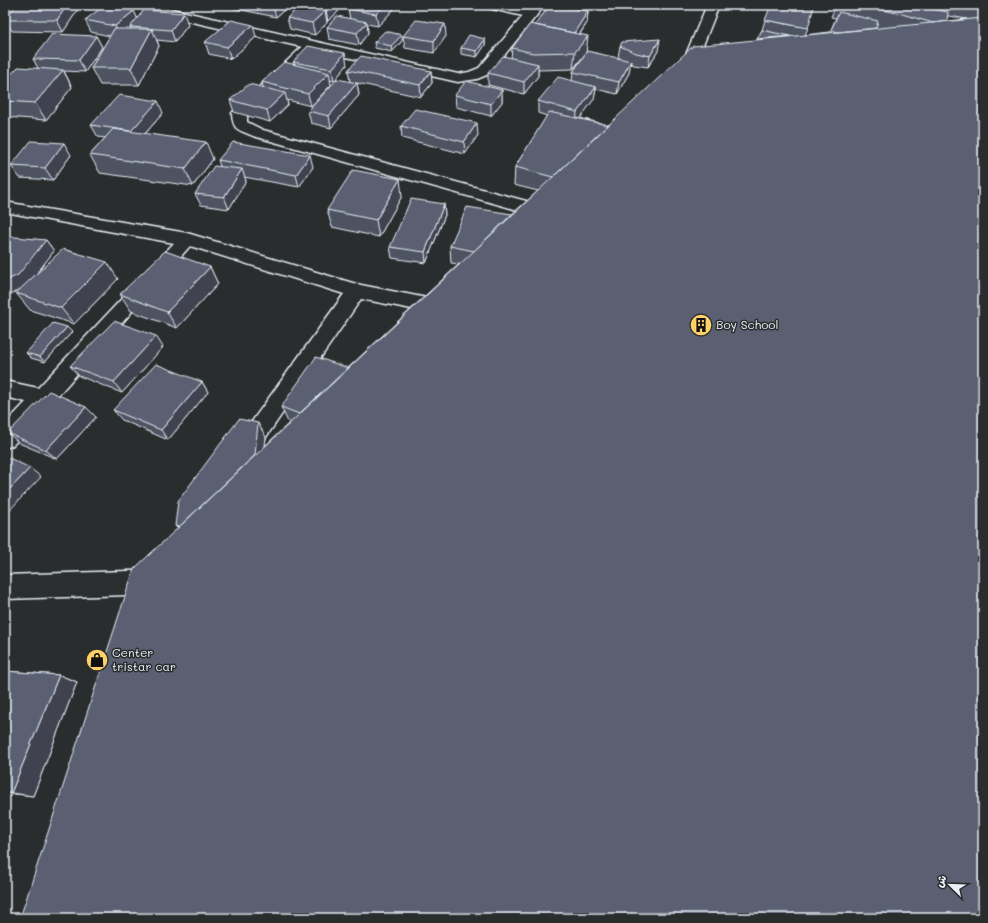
<svg xmlns="http://www.w3.org/2000/svg" width="988" height="923" font-family="Mali,'Playpen Sans Arabic',sans-serif">
<rect width="100%" height="100%" fill="#2a2d2e"/>
<filter id="ink" filterUnits="userSpaceOnUse"><feTurbulence type="fractalNoise" baseFrequency=".025" numOctaves="2"/><feDisplacementMap in="SourceGraphic" scale="8" xChannelSelector="R" yChannelSelector="G"/><feConvolveMatrix kernelMatrix="1 2 1 2 8 2 1 2 1" color-interpolation-filters="sRGB"/></filter>
<g filter="url(#ink)">
<g fill="none" stroke-linecap="round" stroke-linejoin="round">
<g stroke="#e8f1f8" stroke-width="3">
<path id="minor" d="M142,5h12l304,69 11,-2 10,-4 44,-52 -35,-8 -2,-3h23l20,4 3,-4h13l-56,69 -12,5 -19,3 -143,-32 -68,64v8l16,8 293,79 2,4 -2,4 -6,2 -297,-83c-15,-7 -20,-5 -21,-23l70,-66 -158,-36z
M707,5h12l-27,68 -2,3 -5,1 -5,-1 -2,-3z
M5,202l182,31 169,51 91,18 7,2 2,5 -2,5 -7,2 -86,-17 -110,160 -8,2 -8,-2 -3,-7 3,-7 109,-151 -154,-48 -136,154 -3,4 -38,41 -8,3v-24l21,-22 -21,-5v-16l33,7 136,-145 -169,-31z
M158,570l9,4 3,8 -3,8 -9,4 -153,5v-24z"/>
</g>
<use href="#minor" fill="#2a2d2e" fill-rule="evenodd"/>
</g>
<path fill="#4d5261" stroke="#e8f1f8" fill-rule="evenodd" d="M231,5h59l-14,12 -44,-9z
M297,5h45v3l-14,13 -1,-1v3l-12,12 -25,-6 -3,-11 11,-10z
M352,5h41l1,4 -16,17 -11,-2 1,9 -9,12 -30,-6 -2,-12 23,-8 -2,-10z
M547,5h36l-2,5 7,1 -1,12 -7,11 6,18 35,7 -3,-2 2,-11 38,5 -10,16 -14,-2 -4,-2 -1,10 -12,21 -21,-5 -2,10 -14,19 28,7 149,-86 5,-9 3,-10 43,8 -3,7 25,-3 6,-14 -5,-1 5,-12h76l25,5 1,-5h45v913l-806,-390 -2,-2 91,-89 -1,9 25,-24h-2l-7,-15 67,-39 111,-104 -8,-1 -1,-17 62,-32 26,-23 -24,-6 1,-18 32,-51 -9,-3v-12l34,-20 1,-9 10,-15 -10,12 -35,1v6l-14,18 -36,-9v-12l23,-15 1,-10 23,-23 12,-16zM947,16h2l18,3 -20,2z
M77,11l-14,21 -51,-1 -7,-11v-1z
M134,11l3,7 51,7 -13,17 -18,-2 2,6 -20,39h-39l-9,-17 19,-32 -19,-4 -6,-12z
M96,36l6,11 -17,25 -21,-1 8,16 -26,33 -41,-3v-36l33,-13 -5,-9z
M403,36h43l-12,17 -29,-5z
M256,37l-25,22 -22,-5 -4,-12z
M485,39v6l-8,12 -16,-3v-6z
M402,41l-10,11 -17,-4 -1,-6z
M293,62l54,3 -13,16 -4,-1 1,5 -20,21 -24,-6 1,5 -18,17 -36,-10 -4,-12 33,-13 -1,-5 32,-18z
M348,70l83,1 1,12 -11,14 -64,-14 2,12 -28,33 -20,-5 -3,-12 42,-29z
M502,90v12l-11,14 -35,-9 -1,-12z
M163,113l-18,21 68,25 -20,27 -93,-13 -10,-18 15,-17 -7,-1 -7,-12z
M401,126l77,9 -13,19 -63,-16z
M71,155l-18,25 -33,-2 -9,-12z
M218,160l95,7 -14,20 -55,-10 2,4 -17,28 -28,-4 -6,-11 25,-28z
M402,196l-23,41 -47,-10 -5,-17z
M444,204l1,11 -19,48 -34,-5 -2,-11z
M46,240l8,11 -18,23 82,5 -44,45 -44,-14 -14,-17 4,-4z
M210,267l8,17 -41,44 -46,-17 -11,-17z
M67,327l5,5 -27,30 -14,-4 -5,-5z
M163,347l-41,46 -43,-17 -9,-10z
M202,382l6,10 -40,48 -46,-20 -9,-10z
M86,407l10,10 -39,42 -38,-16 -11,-10z
M5,671l54,4 18,7 -44,114 -28,-3z"/>
<path fill="#3f424f" stroke="#e8f1f8" d="M67,5h7l3,6 -14,21 -6,-12z
M274,5h16l-14,12 -3,-11z
M331,5h11v3l-14,13 -2,-12z
M385,5h8l1,4 -16,17 -2,-12z
M578,5h5l-6,12 1,-11z
M134,11l5,11 -9,5 1,2 -11,9 -5,-12z
M325,11l2,12 -12,12 -3,-12z
M588,11l-1,12 -15,22 2,-12z
M184,13l4,12 -13,17 -4,-12z
M367,22l1,11 -9,12 -2,-12z
M445,24l1,12 -12,17v-12z
M253,25l3,12 -25,22 -4,-12z
M152,29l7,17 -20,39 -8,-17z
M402,35v6l-10,11 -1,-6z
M96,36l6,11 -17,25 -6,-12z
M588,36l-2,17 -13,16 2,-17z
M485,39v6l-8,12v-6z
M660,39l-2,12 -10,16 2,-11z
M345,53l2,12 -13,16 -2,-12z
M631,61l-2,12 -12,21 2,-12z
M538,64v12l-14,18v-12z
M63,70l9,17 -26,33 -11,-17z
M431,71l1,12 -11,14 -1,-12z
M329,73l2,12 -20,21 -3,-12z
M357,83l2,12 -28,33 -2,-12z
M596,87l-2,12 -18,25 1,-12z
M502,90v12l-11,14v-12z
M285,93l3,12 -18,17 -3,-12z
M158,101l5,12 -26,30 -6,-12z
M477,123l1,12 -13,19 -1,-12z
M206,142l7,17 -20,27 -8,-17z
M64,143l7,12 -18,25 -8,-12z
M310,155l3,12 -14,20 -3,-12z
M242,169l4,12 -17,28 -5,-12z
M400,179l2,17 -23,41 -3,-17z
M444,204l1,11 -19,48 -1,-11z
M46,240l8,11 -27,35 -22,11v-16z
M107,262l11,17 -44,45 -13,-16z
M210,267l8,17 -41,44 -10,-16z
M67,327l5,5 -27,30 -5,-5z
M156,336l7,11 -41,46 -8,-11z
M202,382l6,10 -40,48 -7,-10z
M86,407l10,10 -39,42 -11,-9z
M258,423l8,14 -4,38 -77,52z
M30,468l11,9 -36,38v-21z
M59,675l18,7 -44,114 -22,-3z"/>
<path fill="#5a5f71" stroke="#e8f1f8" d="M16,5h51l-10,15h-52z
M105,5l29,6 -19,15 -30,-6z
M308,5h23l-5,4z
M352,5h33l-9,9 -28,-5z
M550,5h6l32,6 -14,22 -39,-8z
M771,5h36l7,1 -6,22 -43,-8z
M860,5h52l36,7 -1,9 -14,2 -31,-9z
M959,5h24v4z
M300,6l25,5 -13,12 -25,-5z
M144,10l40,3 -13,17 -41,-3z
M839,12l39,9 -2,7 -38,4 -7,-2z
M337,16l30,6 -10,11 -30,-6z
M983,18v900h-963l114,-349 559,-523z
M231,20l22,5 -26,22 -22,-5z
M416,20l29,4 -11,17 -31,-5z
M530,24l58,12 -13,16 -42,1 -21,-5z
M114,29h38l-21,39h-40z
M762,30l28,6 -33,3z
M385,31l17,4 -11,11 -17,-4z
M52,34l44,2 -17,24 -46,-1z
M469,35l16,4 -8,12 -16,-3z
M660,39l-10,17 -14,-3 -16,-7 2,-4z
M308,46l37,7 -13,16 -39,-7z
M587,51l44,10 -12,21 -46,-10z
M361,56l70,15 -11,14 -72,-15z
M503,56l35,8 -14,18 -36,-9z
M284,62l45,11 -21,21 -46,-12z
M18,67l45,3 -28,33 -30,-2v-20z
M558,77l38,10 -19,25 -39,-11z
M337,79l20,4 -28,33 -21,-5z
M466,81l36,9 -11,14 -36,-9z
M249,84l36,9 -18,17 -37,-10z
M119,95l39,6 -27,30 -40,-6z
M415,109l62,14 -13,19 -63,-16z
M549,112l59,13 -55,52 -38,-10z
M113,129l93,13 -21,27 -95,-14z
M31,141l33,2 -19,25 -34,-2z
M233,142l77,13 -14,20 -78,-15z
M214,166l28,3 -18,28 -29,-3z
M353,170l47,9 -24,41 -49,-10z
M411,199l33,5 -19,48 -35,-5z
M467,207l45,7 -38,37 -24,-5z
M5,236l41,4 -28,35 -13,6z
M63,249l44,13 -46,46 -45,-15z
M165,251l45,16 -43,45 -47,-18z
M114,321l42,15 -42,46 -44,-16z
M53,323l14,4 -27,30 -14,-4z
M316,357l32,11 -49,46 -18,-7z
M156,364l46,18 -41,48 -48,-20z
M49,391l37,16 -40,43 -38,-17z
M239,419l19,4 -3,32 -76,72 -4,-1 3,-25z
M5,456l25,12 -25,26z
M5,671l54,4 -48,118h-6z"/>
</g>
<defs>
<g id="building-disc" transform="scale(1.15)"><circle r="9.5" fill="#ffd166" stroke="#2a2d2e"/><path d="M-4-6H4V6H1V3H-1V6H-4ZM-2.5-4.3h1.7v1.8h-1.7ZM.8-4.3h1.7v1.8H.8ZM-2.5-1h1.7V.8h-1.7ZM.8-1h1.7V.8H.8Z" fill="#111"/></g>
<g id="shop-disc" transform="scale(1.15)"><circle r="9.5" fill="#ffd166" stroke="#2a2d2e"/><path d="M-5-2.5h2.3a2.7 3.5 0 0 1 5.4 0H5L5.5 6h-11ZM-1.5-2.5h3a1.5 2.3 0 0 0-3 0Z" fill="#111"/></g>
</defs>
<g fill-rule="evenodd">
<use href="#building-disc" x="701" y="325"/>
<use href="#shop-disc" x="97" y="660"/>
</g>
<g text-anchor="middle" stroke-width="3" stroke-linejoin="round" paint-order="stroke">
<g font-size="12" fill="#e8f1f8" stroke="#2a2d2e" text-anchor="start">
<text x="716" y="329">Boy School</text>
<text x="112" y="657">Center<tspan x="112" dy="14">tristar car</tspan></text>
</g>
</g>
<rect width="988" height="923" fill="none" stroke="#2a2d2e" stroke-width="20"/>
<rect x="10" y="10" width="968" height="903" fill="none" stroke="#e8f1f8" stroke-width="1.5" filter="url(#ink)"/>
<g transform="translate(950 885) rotate(293)" stroke="#2a2d2e" stroke-width="3" paint-order="stroke">
<path d="M0-3L7 15L0 10L-7 15Z" fill="#e8f1f8"/>
<text y="-6" font-size="11" font-weight="bold" text-anchor="middle" fill="#e8f1f8">ش</text>
</g>
</svg>
